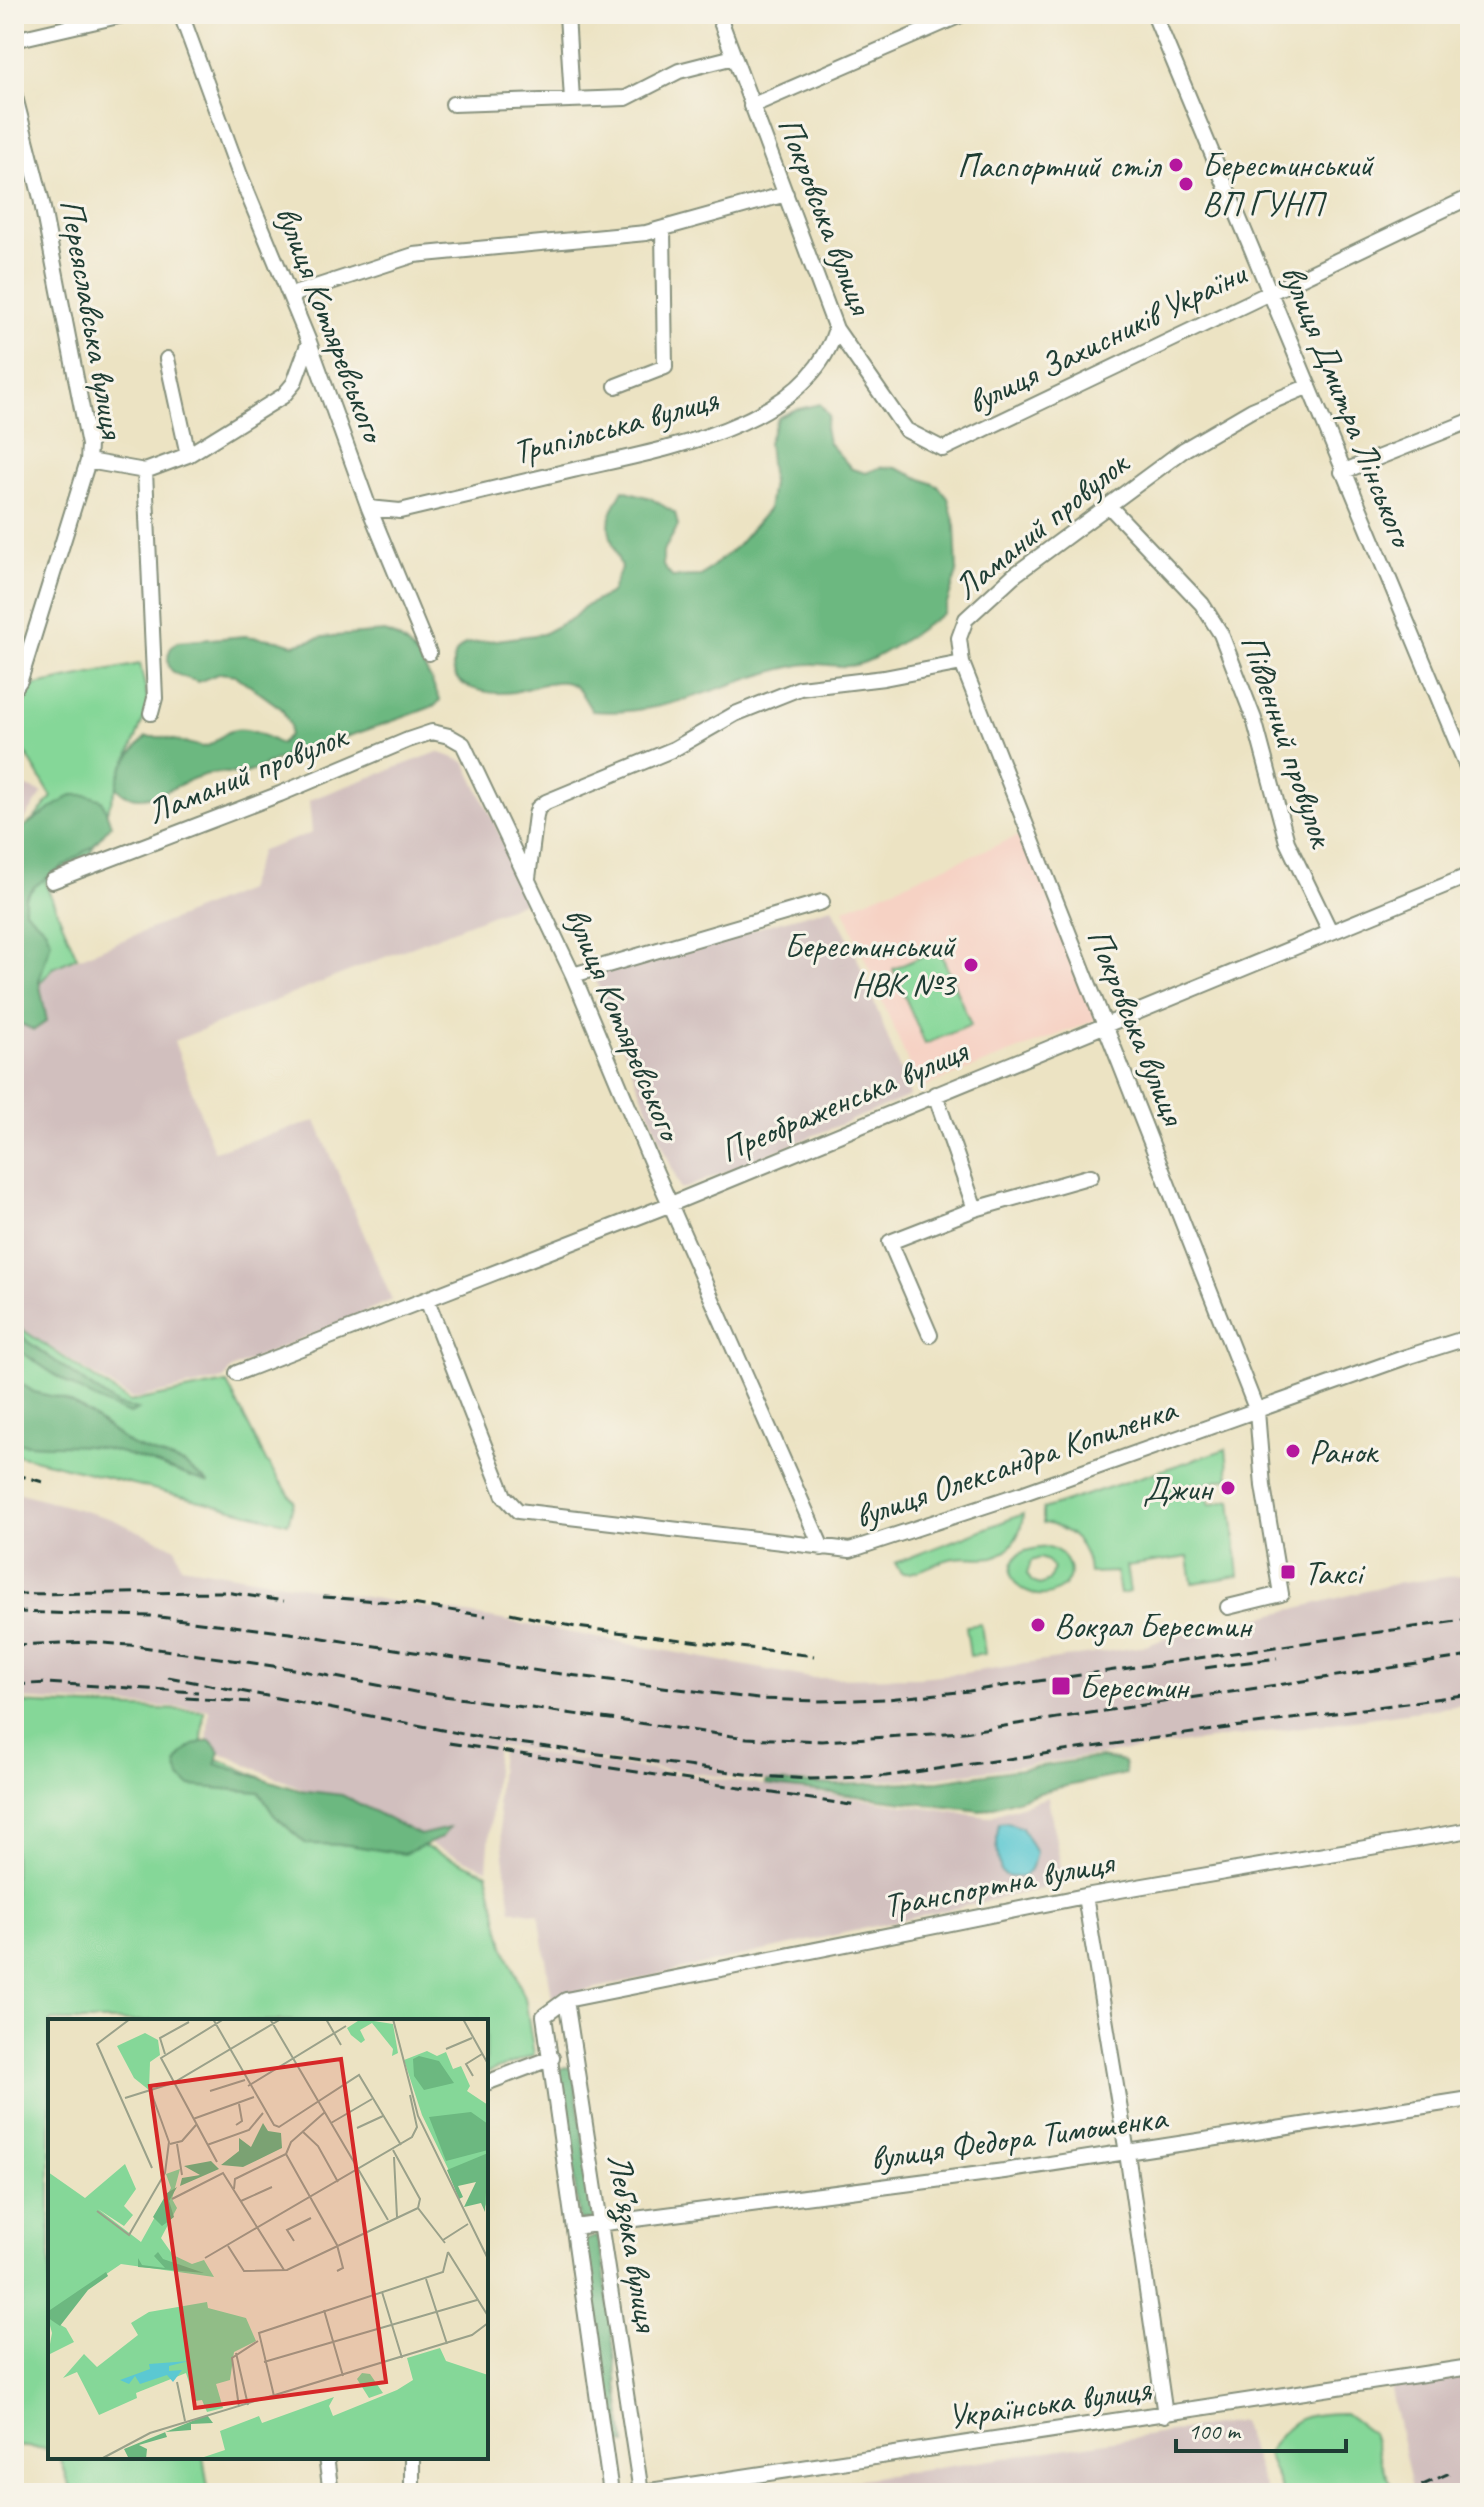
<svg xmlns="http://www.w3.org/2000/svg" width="1484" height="2507" font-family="Caveat,sans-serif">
<rect width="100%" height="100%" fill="#f7f3e8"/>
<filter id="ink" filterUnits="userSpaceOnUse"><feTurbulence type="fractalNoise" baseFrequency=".0125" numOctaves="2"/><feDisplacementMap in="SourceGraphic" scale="16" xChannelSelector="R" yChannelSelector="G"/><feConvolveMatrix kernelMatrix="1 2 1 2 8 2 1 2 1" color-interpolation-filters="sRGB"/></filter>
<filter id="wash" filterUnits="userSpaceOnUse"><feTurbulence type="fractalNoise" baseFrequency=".006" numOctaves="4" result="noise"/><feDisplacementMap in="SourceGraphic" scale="32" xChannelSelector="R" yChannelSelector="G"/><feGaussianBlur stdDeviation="1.8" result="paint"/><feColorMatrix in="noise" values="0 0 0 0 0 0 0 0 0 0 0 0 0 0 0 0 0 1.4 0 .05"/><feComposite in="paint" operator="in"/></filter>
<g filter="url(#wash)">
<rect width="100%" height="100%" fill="#ece3c3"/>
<path fill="#f6d2c4" d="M1023,834l73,186 -177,69 -75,-180z"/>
<path fill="#d1bfbe" d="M438,752l27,10 66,137 -357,142 40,110 102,-30 76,179 -161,69 -7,10 -92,20 -118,-75v-312l40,-44 192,-78 15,-39 51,-18 -3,-33z
M14,782l29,11 -29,41z
M832,907l21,40 57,149 -229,94 -88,-216z
M14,1491l98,28 64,29 5,18 321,54 309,58 107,-1 45,-4 182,-27 32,-12 57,-10 160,-40 76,-10v130l-531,73 -100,6 -88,-2 -254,-35 -10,123 -280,-122 2,-38 -195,-10z
M501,1748l487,69 60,-20 16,87 -512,114 -13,-84 -28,-4 -14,-109z
M1470,2373v120h-57l-23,-107z
M1241,2421l25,72h-504l210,-30z"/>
<path fill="#85d798" stroke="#528a66" stroke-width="2" fill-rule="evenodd" d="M140,664l9,41 -58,147 -46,31 32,74 -24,11 -39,44v-169l38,-46 -38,-63v-17l12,-30z
M939,949l32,76 -46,19 -32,-75z
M14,1324l116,78 97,-19 39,78 28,40 -6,22 -274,-69z
M1226,1449l3,29 -24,6 5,21 21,-5 8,76 -47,7 -4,-26 -62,9 4,26 -10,2 -4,-22 -27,1c-1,-27 -19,-46 -46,-50v-14z
M1023,1514c-1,18 -11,38 -30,43 -12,2 -26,-1 -38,1 -18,2 -35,17 -54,15l-6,-10z
M1048,1547c19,4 32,30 11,43 -17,11 -41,4 -48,-15 0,-25 17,-26 37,-28zM1040,1558l8,3 5,8 -4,12 -9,4 -8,-3 -5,-8 4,-13z
M981,1624l4,30 -15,2 -4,-30z
M14,1703l190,8 -3,41 286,121 17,73 21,52 9,57 -48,18v-52h-436v428l-36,-3z
M1345,2413l27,20 9,30 15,30h-113l-16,-39c22,-38 36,-40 78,-41z
M60,2457h143l6,36h-137z"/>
<path fill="#6cb880" stroke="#467a5a" stroke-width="2" d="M820,404l9,12 -4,12 3,14 24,27 14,4 15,-6 15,1 42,18 10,12 7,27 2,47 -13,41c-23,15 -47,34 -72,46 -30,15 -45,1 -72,6 -73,14 -133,53 -208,46 -7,-11 -12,-24 -24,-28 -14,-5 -39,6 -54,9 -20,3 -62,-1 -61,-27 0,-10 5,-15 12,-21l78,-10 30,-16 11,-11 27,-14 10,-25c-12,-39 -20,-41 2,-78l27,8 25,15 3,13 -15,26v14l9,11 29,-1 36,-30 31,-36 4,-27 -4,-41 10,-24 16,-8z
M385,632c31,11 43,40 55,68l-4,5c-50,20 -101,35 -152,52 -13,4 -25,13 -39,16 -11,2 -21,-2 -31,0 -27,3 -49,25 -75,25 -9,0 -16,-4 -22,-10 1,-20 16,-37 29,-51h16l41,10c10,-1 13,-8 22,-13 17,-11 39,1 55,10l9,-9 1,-9 -8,-17 -47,-34 -15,-2 -22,9c-12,-5 -31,-6 -30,-23 1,-8 2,-12 9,-17l68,-6 33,4 16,5 29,-8z
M72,795h15l15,5 9,25 -18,21 -58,40 -10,11v13l20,19 6,12 -12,40 8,40 -13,9 -20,-9v-188z
M14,1323l13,18 90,64 21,5 -8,4c-42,-14 -79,-42 -116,-67z
M14,1379l20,13 29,7 18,9 50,37 53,19 25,19c-35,-11 -71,-28 -108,-35 -29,-6 -58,0 -87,-6z
M210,1740l10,11 -4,13 83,26 43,5 78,40 29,-7 -8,10 -37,16 -56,-9 -42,-1 -32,-29 -15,-23 -69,-6 -10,-8 -4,-14c9,-15 17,-21 34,-24z
M1101,1757l23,5 2,12 -74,15 -71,22 -215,-26v-3l73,3 101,-4z
M565,2067l8,1 21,152 -14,1 -22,-151z
M596,2236l7,24 22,184 -15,-3 -28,-199z"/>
<path fill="#5bc8d2" stroke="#3d8283" stroke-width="2" d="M1007,1822l15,6 14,25 -4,14 -9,10h-14l-8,-5c-4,-17 -6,-32 -2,-49z
M14,2225l11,17 -7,20 5,25 -3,21 -6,13z"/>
</g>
<g filter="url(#ink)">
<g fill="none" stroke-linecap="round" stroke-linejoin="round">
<g stroke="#86907c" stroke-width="18">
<path id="minor" d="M181,14l59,161 69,167 60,166 60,145
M567,14l5,86
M718,14l118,315 70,101 37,19 527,-252
M1154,14c106,253 209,507 316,760
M14,40l113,-26
M14,93l27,105 48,247 -1,16 -68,219 -6,9
M453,104l173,-6 53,-27 55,-14
M751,106l212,-92
M291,295l123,-40 232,-22 140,-39
M167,359l21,96
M616,386l49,-19 -2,-138
M88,461l57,10 43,-16 95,-59 11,-13 15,-41
M145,471l10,227 -4,15
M1342,472l128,-51
M1109,506l93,98 19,30 33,85 33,123 43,89
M369,508l31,3c58,-14 116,-27 173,-41 86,-20 234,-42 263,-141
M528,878l8,-63 2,-7 8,-6 128,-53 61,-35 65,-26 84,-10 78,-15
M52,881l228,-87 128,-54 24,-8 17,4 14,8 110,231 77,184 172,389
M573,975l249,-73
M935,1094l40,115
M427,1300l77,196 14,15 332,39 171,-56 385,-137 64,-20
M930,1335l-40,-93 85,-33 116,-33
M237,1373l434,-169 799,-329
M1228,1607l53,-13 -18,-108 -6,-75 -295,-748 -3,-25 7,-19 47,-43 172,-127 67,-39 57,-24
M1085,1896l42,257 38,262
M566,2000l75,492
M486,2083l66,-25
M574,2227l430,-56 466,-72
M326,2457l5,36
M412,2457v36
M611,2493l-67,-477 22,-16 519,-104 385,-66
M637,2493l833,-126"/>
</g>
<use href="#minor" stroke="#fff" stroke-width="14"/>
<path stroke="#1f3d34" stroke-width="3" stroke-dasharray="12 6" stroke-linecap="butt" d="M14,1474l29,8
M14,1594l211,-2 59,9
M323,1597l83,6 80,13
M14,1612l137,4 139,17 256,39 212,27 60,2 70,-2 81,-8 501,-72
M510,1613l66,14 238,29
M14,1645l76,-3 40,3 157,23 128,24 332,46 75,3 142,-9 506,-76
M1205,1668l72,-10
M168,1677l321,62 271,37 50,3 76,-3 584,-82
M14,1685l32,-2 152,9
M186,1698l64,4
M449,1743l408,63
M1405,2493l49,-22"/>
</g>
</g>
<g fill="#b5179e" stroke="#f7f3e8" stroke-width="3">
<circle cx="1176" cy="165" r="8"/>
<circle cx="1186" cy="184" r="8"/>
<circle cx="971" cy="965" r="8"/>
<circle cx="1293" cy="1451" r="8"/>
<circle cx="1228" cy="1488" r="8"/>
<rect x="1280" y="1564" width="16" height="16" rx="4"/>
<circle cx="1038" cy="1625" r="8"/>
<rect x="1051" y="1676" width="20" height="20" rx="4"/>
</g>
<g text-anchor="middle" stroke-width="6" stroke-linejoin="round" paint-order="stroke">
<g font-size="34" fill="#1f3d34" stroke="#f7f3e8" text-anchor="start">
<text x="1202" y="176">Берестинський<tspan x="1202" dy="39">ВП ГУНП</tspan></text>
<text x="1160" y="177" text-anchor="end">Паспортний стіл</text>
<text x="955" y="957" text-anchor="end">Берестинський<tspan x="955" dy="39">НВК №3</tspan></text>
<text x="1309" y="1463">Ранок</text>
<text x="1212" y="1500" text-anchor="end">Джин</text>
<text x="1304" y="1584">Таксі</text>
<text x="1054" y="1637">Вокзал Берестин</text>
<text x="1079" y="1698">Берестин</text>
</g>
<g font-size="34" fill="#1f3d34" stroke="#f7f3e8">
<text transform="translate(826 215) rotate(69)" y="12">Покровська вулиця</text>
<text transform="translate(93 318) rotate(80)" y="12">Переяславська вулиця</text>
<text transform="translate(331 323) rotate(69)" y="12">вулиця Котляревського</text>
<text transform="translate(1106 337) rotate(-26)" y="12">вулиця Захисників України</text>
<text transform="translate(1348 405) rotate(68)" y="12">вулиця Дмитра Лінського</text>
<text transform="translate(615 425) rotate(-15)" y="12">Трипільська вулиця</text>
<text transform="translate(1040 525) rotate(-39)" y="12">Ламаний провулок</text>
<text transform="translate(1288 740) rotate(71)" y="12">Південний провулок</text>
<text transform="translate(246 773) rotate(-22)" y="12">Ламаний провулок</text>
<text transform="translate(624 1023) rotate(67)" y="12">вулиця Котляревського</text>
<text transform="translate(1137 1026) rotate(68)" y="12">Покровська вулиця</text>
<text transform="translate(843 1100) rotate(-23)" y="12">Преображенська вулиця</text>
<text transform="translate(1015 1462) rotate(-19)" y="12">вулиця Олександра Копиленка</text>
<text transform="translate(998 1883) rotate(-11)" y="12">Транспортна вулиця</text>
<text transform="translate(1018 2137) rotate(-8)" y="12">вулиця Федора Тимошенка</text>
<text transform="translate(634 2242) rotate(81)" y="12">Леб'язька вулиця</text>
<text transform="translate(1049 2402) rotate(-8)" y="12">Українська вулиця</text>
</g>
</g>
<g transform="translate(48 2019)">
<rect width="440" height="440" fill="#ece3c3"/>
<path d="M313,0l32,5 5,29 -6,3 1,-7 -21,-26 -12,7 5,10 -4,3 -10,-8 -4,-7zM97,14l13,7 2,15 -10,7 -1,28 -15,-12 -17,-32zM379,32l10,5 9,-4 7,17 8,-3 9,20 -3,5 21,14v107l-14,-37 -20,6 -32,-66 -18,-55zM77,145l11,25 -12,17 9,9 -9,11 -26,-17 43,33 30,-54 -5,-14 14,-5 -8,30 5,9 -16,30 12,17 19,9 12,-4 10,17 -93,-13 -73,50v-142l37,26zM159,283l1,6 38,10 10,23 -22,11 -4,28 -14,4 7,24 -16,4 -5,-12 -7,1 -9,-28 -50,20 1,5 -38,17 -22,-43 -14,6 21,-24 13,13 41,-32 -7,-12 18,-11zM0,299l18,10 8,14 -26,13 4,-22zM392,329l6,13 42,14v84h-290l27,-9 -5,-19 39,-15 3,7 72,-26 -5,9 4,10 64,-26 16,-10 -6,-22zM314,354l8,1 13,19 -14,5 -12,-19z" fill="#85d798"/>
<path d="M371,37l20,5 15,22 -30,7 -10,-14 -1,-17zM423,93l17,12v26l-42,11 -17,-44zM215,104l5,8 13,2 1,15 -39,19 -22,-2 18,-14v-13l12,9zM440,134l-3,59 -4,-9 -17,4 12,-25 -18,4 5,11 -4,2 -12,-29zM163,142l8,8 -39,17 2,-8 18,-3 -16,-9zM129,168l-8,14 5,16 -12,9 -9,-9 14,-24zM110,233l5,7 41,14 -66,-6v-9l4,7 23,3 -11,-12zM58,253l2,4 -20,14 -28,36 -12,-8 2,-8zM159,396l6,8 -22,1v6l-26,2 2,5 -28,8 8,4 -1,10h-17l-5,-10z" fill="#6cb880"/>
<path d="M141,342l-20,5v5l13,-1 -9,12 -6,-7 -27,9 -5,-8 -6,8 -9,-4 30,-11 -1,-5z" fill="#5bc8d2"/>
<path fill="none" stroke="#9aa18a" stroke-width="2" d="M82,0l-33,25 55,124M165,0l61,106 5,2 80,-52 42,70M222,0l118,201M278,0l15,26M345,0l25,97 70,143M415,0l25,45M398,30l26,-11M117,35l-5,-16 29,-16M425,57l-7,-12 16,-10M200,67l98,-60M162,72l35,-11M77,79l48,-15 108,-64M145,100l61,-22M283,104l41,-24M188,106l6,-4 -3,-17M309,109l26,-12M254,112l16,15 20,36M122,125l12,-3 14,-16M129,125l5,31M159,126l42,-15 14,-17M345,131l27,49 -2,9 27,35M238,135l51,91 6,23 -6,3M238,135l5,-12 34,-30M346,138l3,60M169,143l-56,-104 63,-39M186,170l1,-10 51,-25M124,180l51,-26 61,97M193,182l31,-14M49,192l32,24 36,-62 4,-31 -18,-50M395,221l25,-16M246,222l-7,-11 24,-12M180,227l16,25 43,-1 131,-62M400,233l40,64M157,239l207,-121 5,-10 -7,-32M378,260l21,65M334,273l20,66M276,291l19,66M188,334l12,52M216,343l213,-62M129,363l8,39M226,377l-15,-63 184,-61 5,-20M191,388l-7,-49 26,-17M53,440l49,-26 322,-98 16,-12"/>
<path fill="#d62828" fill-opacity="0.15" stroke="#d62828" stroke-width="4" d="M293,40l45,323 -191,26 -45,-322z"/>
<rect width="440" height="440" fill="none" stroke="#1f3d34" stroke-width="4"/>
</g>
<rect width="1484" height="2507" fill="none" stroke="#f7f3e8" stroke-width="48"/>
<path d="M1176 2439v12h170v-12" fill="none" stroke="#1f3d34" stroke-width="4"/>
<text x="1188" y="2439" font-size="24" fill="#1f3d34" stroke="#f7f3e8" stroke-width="6" paint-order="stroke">100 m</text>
</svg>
